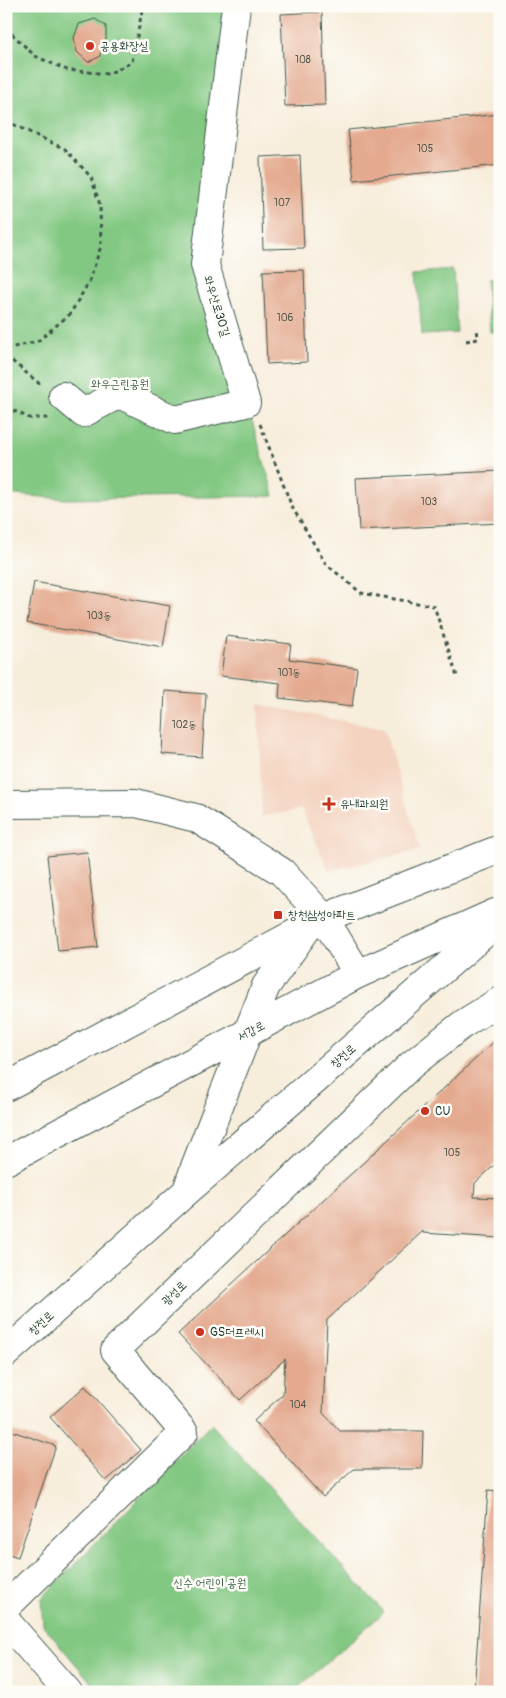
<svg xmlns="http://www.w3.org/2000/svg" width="506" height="1698" font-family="Pangolin,'Poor Story',sans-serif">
<rect width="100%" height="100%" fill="#fdfcf7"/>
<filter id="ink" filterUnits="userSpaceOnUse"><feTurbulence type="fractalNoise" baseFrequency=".02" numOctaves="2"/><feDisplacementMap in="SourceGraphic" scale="10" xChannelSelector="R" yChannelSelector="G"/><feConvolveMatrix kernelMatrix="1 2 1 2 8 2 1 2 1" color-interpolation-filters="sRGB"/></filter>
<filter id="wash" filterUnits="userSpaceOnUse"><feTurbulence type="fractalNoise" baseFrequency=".0096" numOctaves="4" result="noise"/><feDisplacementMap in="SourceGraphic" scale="20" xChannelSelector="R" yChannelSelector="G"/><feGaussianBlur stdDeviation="1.12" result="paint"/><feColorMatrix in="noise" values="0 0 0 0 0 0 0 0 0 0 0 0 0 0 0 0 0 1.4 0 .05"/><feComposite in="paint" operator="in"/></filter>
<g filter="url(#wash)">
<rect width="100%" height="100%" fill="#f7eddb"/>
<path fill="#f4d3c0" d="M258,704l126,25 36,121 -91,21 -28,-62 -39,8z"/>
<path fill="#82c882" stroke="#50825b" d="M6,6h223l-31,256 51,149 25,85 -208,3 -60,-5z
M453,269l4,64 -35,2 -5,-63z
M500,279v52l-10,1 -4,-52z
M211,1424l173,188 -91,80h-194l-56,-67 -2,-26z"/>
<g id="blocks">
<path fill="#e4aa90" d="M322,12l3,93 -40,1 -4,-92z
M95,19l11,7v14l-7,17 -11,5 -11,-10 -3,-14 5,-14z
M500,114v51l-146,15 -6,-50z
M300,155l4,93 -41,1 -3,-92z
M304,270l3,92 -40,2 -4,-93z
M500,471v52l-141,7 -3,-52z
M34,582l136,24 -7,41 -136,-24z
M226,636l65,8 -2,15 68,9 -5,39 -73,-9 1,-15 -59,-7z
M165,691l41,3 -4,63 -40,-3z
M87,852l11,95 -40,4 -11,-95z
M497,1039l3,3v118l-25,23 -1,14 26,1v40l-77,-5v-2l-96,89 -4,93 17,18h83l-1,38h-68l-31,28 -69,-76 29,-27 2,-35 -45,41 -62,-66z
M85,1386l56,64 -35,31 -56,-64z
M6,1429l50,17 -38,111 -12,-4z
M488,1490l12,1v201h-26z"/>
</g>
</g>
<g filter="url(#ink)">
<use href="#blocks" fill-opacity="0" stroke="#3f574d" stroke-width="1"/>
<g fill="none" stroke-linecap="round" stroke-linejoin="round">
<g stroke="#3f574d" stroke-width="30">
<path id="minor" d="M63,396l20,17 36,-19 56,26 71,-17 -41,-138 31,-259
M6,804l130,-1 60,15 86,54 42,46 34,56
M6,1607l178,-175 -69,-82 296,-285 52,-41 37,-23
M6,1621l62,71"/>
</g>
<g stroke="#3f574d" stroke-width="30">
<path id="major" d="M6,1087l318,-169 176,-69
M6,1161l352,-187 137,-61
M187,1190l9,-26 70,-178 38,-53
M6,1353l180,-161 314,-272"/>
</g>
<path stroke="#3f574d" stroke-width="3" stroke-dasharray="4 4" stroke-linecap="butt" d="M6,28l29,28 32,14 41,4 24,-12 11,-56
M6,121l59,28 26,28 9,28 1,41 -12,36 -19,32 -32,27 -32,8
M466,341l12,-2 -1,-11
M6,356l35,29
M6,407l23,11h19
M260,424l32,83 34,57 35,29 73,13 23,70"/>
<use href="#minor" stroke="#fff" stroke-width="28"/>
<use href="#major" stroke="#fff" stroke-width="28"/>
</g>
</g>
<g fill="#c8321e" stroke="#fdfcf7" stroke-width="2">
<circle cx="90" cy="46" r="5"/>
<path d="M326.5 796.5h5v5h5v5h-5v5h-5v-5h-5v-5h5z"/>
<rect x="273" y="910" width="10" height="10" rx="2.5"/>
<circle cx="425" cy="1111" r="5"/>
<circle cx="200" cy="1332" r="5"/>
</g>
<g text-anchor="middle" stroke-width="5" stroke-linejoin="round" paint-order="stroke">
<g font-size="10" fill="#50584b">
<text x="303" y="63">108</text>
<text x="425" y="152">105</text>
<text x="282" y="206">107</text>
<text x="285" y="321">106</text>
<text x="429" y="505">103</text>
<text x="99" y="619">103동</text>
<text x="289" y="676">101동</text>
<text x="184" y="728">102동</text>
<text x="452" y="1156">105</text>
<text x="298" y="1408">104</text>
</g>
<g font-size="12" fill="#1f3d34" stroke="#fdfcf7" text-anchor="start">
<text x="100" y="50">공용화장실</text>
<text x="340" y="808">유내과의원</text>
<text x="288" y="919">창천삼성아파트</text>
<text x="435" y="1115">CU</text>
<text x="210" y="1336">GS더프레시</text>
</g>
<g font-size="12" fill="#1f3d34" stroke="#fdfcf7">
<text transform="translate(217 306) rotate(73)" y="4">와우산로30길</text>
<text transform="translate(251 1031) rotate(-28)" y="4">서강로</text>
<text transform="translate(343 1056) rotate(-41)" y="4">창전로</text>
<text transform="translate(174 1293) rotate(-44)" y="4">광성로</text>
<text transform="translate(41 1323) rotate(-42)" y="4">창전로</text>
</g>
<g font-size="12" fill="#386048" stroke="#fdfcf7">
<text x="120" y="388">와우근린공원</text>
<text x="210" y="1587">신수 어린이 공원</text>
</g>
</g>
<rect width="506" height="1698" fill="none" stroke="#fdfcf7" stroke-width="25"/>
</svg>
